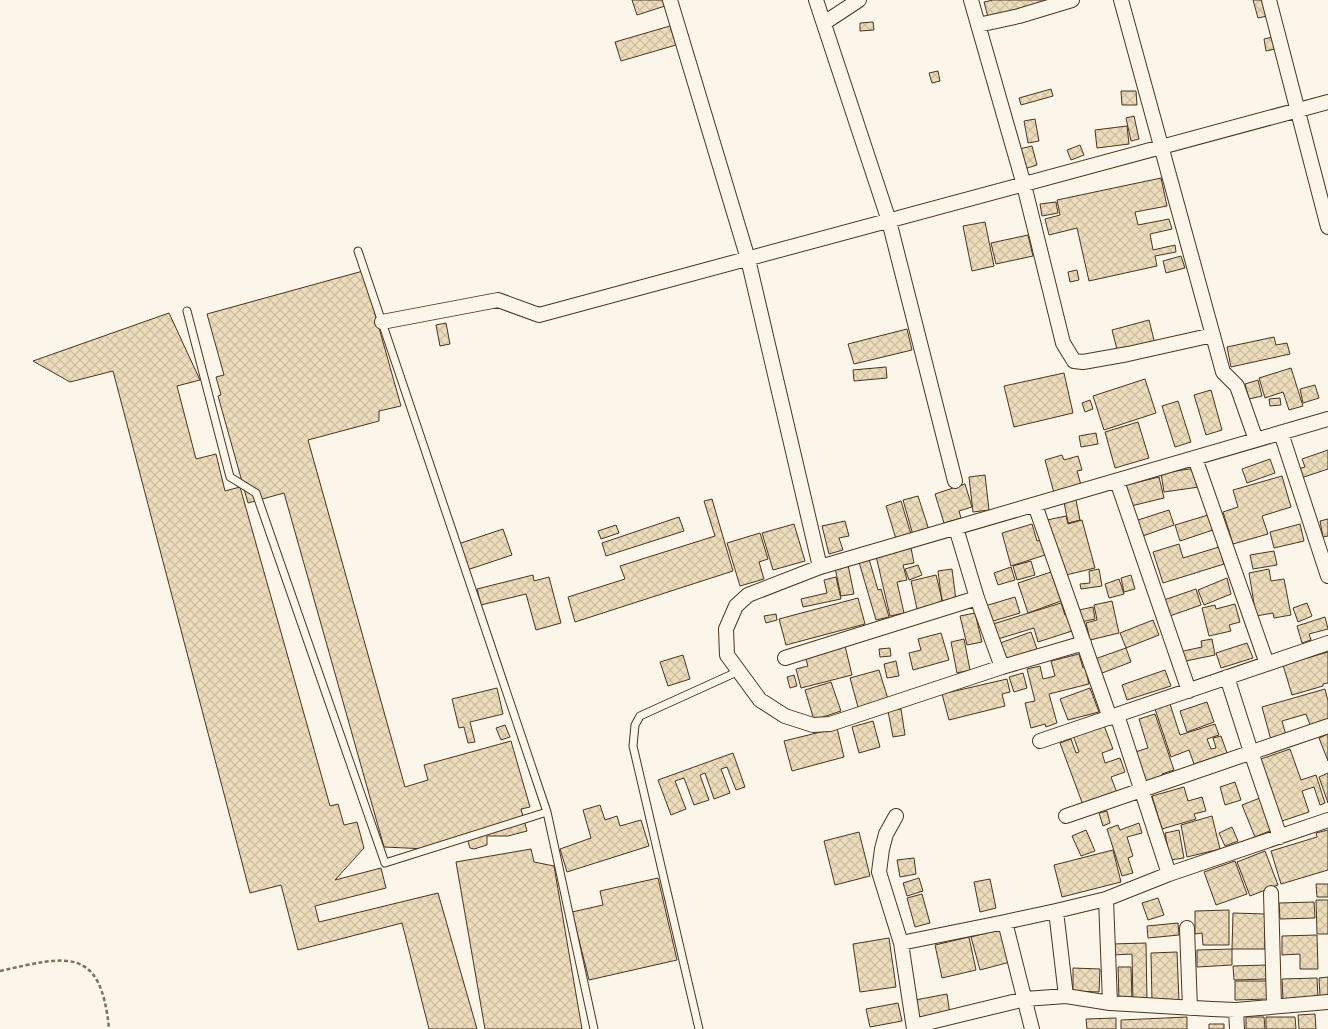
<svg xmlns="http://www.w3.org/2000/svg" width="1328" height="1029" font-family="'Nunito Sans',sans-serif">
<defs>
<pattern id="building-cross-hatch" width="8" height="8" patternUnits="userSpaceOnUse" patternTransform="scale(1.25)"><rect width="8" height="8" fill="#ecdcbc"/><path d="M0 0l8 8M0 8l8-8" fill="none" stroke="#ccbda1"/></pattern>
</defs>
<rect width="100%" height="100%" fill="#fbf6e9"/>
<path fill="url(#building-cross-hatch)" stroke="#4a3520" d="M632,0h31l2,6 -28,9z
M993,0h58l-63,17 -4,-15z
M1253,0h10l4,16 -9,2z
M873,22l1,8 -14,1v-8z
M670,26l6,19 -55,16 -6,-19z
M1273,37l2,12 -9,2 -2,-12z
M938,71l2,10 -8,2 -3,-10z
M1051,89l2,7 -32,9 -2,-7z
M1121,91h15l1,14h-15z
M1134,116l5,23 -8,2 -5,-23z
M1035,119l4,22 -11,2 -4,-22z
M1127,126l2,18 -32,4 -2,-18z
M1080,145l4,10 -13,5 -4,-10z
M1032,146l5,19 -13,4 -5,-20z
M1161,178l6,28 -32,6 3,13 31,-6 3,10 -22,5 3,16 22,-5 1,7 -21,4 2,10 -68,15 -12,-53 -28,7 -4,-16 15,-4 -3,-15z
M1056,202l2,11 -16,3 -2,-12z
M985,222l9,44 -22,5 -9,-45z
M1028,235l5,21 -37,8 -5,-21z
M1181,256l4,12 -19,5 -3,-12z
M1077,270l2,10 -9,2 -2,-10z
M363,271l38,135 -22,5v10l-71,19 97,347 23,-7 -4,-15 87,-24 19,66 -9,2 6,22 -19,5h-21v9l-13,4 -4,-1 -3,-10 -40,11 -43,-2 -100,-354 -36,10 -30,-107 3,-1 -5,-18 8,-2 -17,-61z
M169,313l31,67 -23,6 19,73 20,-5 9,37 15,-4 90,319 8,-2 6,21 13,-3 7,26 -29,32 46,-12 5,20 -71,18 4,16 119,-29 39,136h-48l-27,-106 -104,27 -17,-65 -31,8 -137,-522 -43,11 -37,-21z
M1149,320l6,24 -37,9 -6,-23z
M446,323l4,21 -10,2 -4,-21z
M907,329l5,21 -58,14 -6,-20z
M1274,337l2,8 11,-2 3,11 -59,13 -4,-20z
M886,367l1,11 -33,3 -1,-11z
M1291,368l12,38 -14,4 -6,-18 -18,6 -6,-20z
M1064,373l9,40 -59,14 -10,-41z
M1145,379l11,34 -52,17 -11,-34z
M1258,380l4,16 -13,3 -4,-15z
M1315,385l4,13 -16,5 -3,-14z
M1211,390l11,40 -16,5 -12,-40z
M1280,398l1,7 -11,1 -1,-7z
M1090,400l3,9 -8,3 -3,-9z
M1178,401l13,41 -16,5 -13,-41z
M1138,422l11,36 -34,10 -10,-36z
M1096,433l2,11 -17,3 -2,-11z
M1328,450v19l-27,9 -3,-9 7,-2 -3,-8z
M1062,455l2,5 14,-4 4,14 -5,1 4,14 -27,8 -9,-33z
M1270,459l5,14 -28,10 -5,-14z
M1197,468l2,19 -35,5 -3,-19z
M985,475l4,35 -16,2 -4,-35z
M1282,476l9,31 -29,9 6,18 -35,10 -10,-32 15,-5 -5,-17z
M1159,477l5,21 -33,8 -5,-21z
M965,484l7,23 -13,4 2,7 -17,5 -9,-29z
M918,496l11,34 -16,5 -10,-35z
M712,499l21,72 -158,51 -7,-25 57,-18 -5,-13 95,-30 -11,-35z
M1076,500l4,20 -12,3 -4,-21z
M901,501l10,33 -15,5 -10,-33z
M1169,510l5,15 -34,12 -5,-16z
M1208,515l5,15 -33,11 -5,-16z
M1066,516l2,8 14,-4 13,48 -29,7 -4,-13 -4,1 -11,-43z
M679,517l5,14 -78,25 -4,-13z
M1328,519v17l-5,1 -3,-16z
M845,521l4,15 -10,2 4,12 -14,4 -7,-28z
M794,524l11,37 -32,9 -11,-37z
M1032,524l5,17 4,-1 4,15 -34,11 -9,-33z
M1300,524l4,17 -30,7 -4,-16z
M616,525l3,8 -18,6 -3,-8z
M503,529l9,26 -45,15 -9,-26z
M760,533l8,26 -9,3 5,17 -24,7 -13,-43z
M1179,544l4,14 36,-11 5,17 -61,19 -10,-31z
M911,548l3,15 -11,2 4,15 -10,2 7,31 -14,3 -14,-60z
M1274,551l3,14 -24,4 -3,-14z
M869,559l9,31 3,-1 8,28 -13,3 -17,-58z
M1031,561l4,14 -18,5 -4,-14z
M848,565l6,29 -13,2 -6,-28z
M918,565l4,10 -13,5 -4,-11z
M1011,567l4,13 -17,5 -4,-12z
M952,569l4,31 -14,2 -4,-31z
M1099,569l3,17 -21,3 -1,-5 10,-1 -1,-12z
M1269,569l2,12 13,-2 7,36 -17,3 -1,-5 -17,3 -7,-43z
M1051,572l10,29 -33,12 -10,-30z
M533,575l1,6 15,-4 12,46 -25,7 -10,-36 -45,11 -4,-16z
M936,575l7,28 -26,6 -6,-28z
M1131,575l4,14 -11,3 -3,-14z
M836,577l5,22 -38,8 -2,-8 26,-6 -3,-13z
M1227,578l4,16 -27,11 -6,-15z
M1119,579l5,15 -15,4 -4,-14z
M1196,589l5,16 -34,12 -6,-16z
M1015,597l5,16 -30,9 -5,-16z
M858,598l7,26 -79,21 -7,-26z
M1112,601l7,32 -29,7 -4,-17 11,-3 -3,-15z
M1061,603l4,12 2,-1 5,17 -34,11 -4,-14 -36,11 -5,-15z
M1307,603l5,13 -14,6 -5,-14z
M1235,604l5,18 -11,3 2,6 -22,5 -7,-28 13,-3 1,4z
M1093,607l2,12 -14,3 -2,-12z
M975,613l7,29 -15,3 -7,-29z
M776,614l1,6 -11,3 -2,-7z
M1325,617l3,12 -19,5 2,6 -9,3 -5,-17z
M1153,620l6,15 -33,13 -6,-15z
M1031,632l6,17 -32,10 -5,-16z
M941,633l8,27 -36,10 -4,-17 12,-3 -3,-11z
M964,639l6,31 -13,3 -6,-31z
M1212,639l3,16 -34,7 -2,-10 23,-5 -1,-6z
M1247,643l6,15 -32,10 -5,-15z
M845,646l7,29 -51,13 -5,-19 12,-3 -3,-10z
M890,648l1,8 -11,1 -1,-8z
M1126,648l5,14 -34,13 -5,-15z
M1328,652v31l-5,1v2l-31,9 -9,-30z
M1079,654l4,14 2,-1 4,17 -40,10 8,29 -11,4 -1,-3 -14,4 -6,-25 10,-2 -8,-32 13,-3 3,13 12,-3 -4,-15z
M683,655l7,24 -22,7 -8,-24z
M896,661l3,15 -12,2 -3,-14z
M879,670l9,29 -30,8 -8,-29z
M1165,670l6,16 -44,14 -5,-15z
M1023,673l4,15 -13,4 -5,-15z
M794,675l3,11 -7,2 -3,-11z
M1007,679l3,13 -8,2 3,12 -56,14 -7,-26z
M831,682l10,29 -27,9 -9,-30z
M497,688l6,26 -33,8 5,20 -7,1 -4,-16 -5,1 -7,-29z
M1090,688l9,24 -31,8 -8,-21z
M1325,689l3,12v19l-18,5 -4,-11 -24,7 4,14 -15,5 -9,-33z
M1207,702l7,20 -27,10 -7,-21z
M1170,704l10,31 35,-11 4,11 -12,4 4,10 5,-1 -3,-10 8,-2 6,17 -33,11 -5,-14 -18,7 -16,-48z
M901,709l4,26 -12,2 -5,-26z
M1155,714l19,56 -12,4 1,4 -17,6 -11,-32 13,-4 -9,-29z
M873,721l7,26 -21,6 -7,-26z
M1103,723l10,26 -11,4 3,10 15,-5 5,14 -14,5 6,16 -34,12 -23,-62 11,-4 5,14 3,-1 -6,-17z
M505,725l5,12 -9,3 -5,-12z
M837,728l7,29 -52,14 -8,-30z
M1328,734v27l-9,-23z
M1290,749l11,31 15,-5 9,28 -5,2 -6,-18 -12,4 7,21 -30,10 -21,-62z
M733,753l12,34 -9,3 -9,-23 -6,2 9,24 -16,6 -9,-26 -5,2 9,25 -15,5 -10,-27 -9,3 11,28 -15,6 -13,-35z
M1328,773v30l-9,-26z
M1235,782l6,18 -16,5 -5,-18z
M1184,787l4,14 14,-4 4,14 -12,3 2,5 -34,10 -10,-33z
M1260,798l12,32 -17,7 -13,-32z
M600,805l5,15 12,-4 3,10 21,-6 8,26 -82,26 -7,-23 31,-11 -8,-28z
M1107,811l3,12 -7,3 -4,-13z
M1212,816l8,33 -33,8 -6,-32z
M1139,823l3,10 -15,4 6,19 -5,2 5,15 -11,3 -15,-47 11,-4 2,5z
M1232,827l6,14 -13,5 -6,-13z
M1086,830l9,21 -14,5 -9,-20z
M1179,830l5,28 -14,2 -5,-27z
M1328,830v40l-47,14 -10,-33 46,-14 -1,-4z
M859,832l11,44 -35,9 -11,-44z
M531,849l3,13 20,4 28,163h-97l-29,-167z
M1113,850l8,32 -59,15 -8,-32z
M1265,851l13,34 -28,11 -13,-34z
M914,858l2,16 -16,3 -3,-17z
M1235,861l12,33 -31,11 -12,-33z
M658,878l19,82 -88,20 -17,-68 31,-7 -3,-14z
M919,878l4,13 -16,5 -4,-13z
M990,879l6,29 -16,4 -6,-30z
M1316,884h12v13h-11z
M922,894l8,29 -15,4 -8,-29z
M1158,898l6,17 -16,5 -6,-17z
M1316,900h12v34h-11z
M1314,902l1,16 -35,1 -1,-16z
M1229,910v35h-26l-1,-12 -7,1v-23z
M1233,913l32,1v35h-33z
M1178,923l1,12 -31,3 -1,-12z
M1001,929l9,33 -30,8 -9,-33z
M1317,935l1,34h-18v-15l-18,1v-19z
M969,937l7,33 -34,8 -7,-33z
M889,938l7,49 -36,5 -7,-48z
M1146,943l1,60h-14l-1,-49 -19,1 -1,-11z
M1232,949v16l-35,2v-17z
M1177,952l2,50 -27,1 -1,-50z
M1268,965v14l-34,1 -1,-14z
M1118,967h13l1,34h-13z
M1073,968l27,1 -1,23 -26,-1z
M1328,977v19h-8l-1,-18z
M1317,978l1,21 -35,1 -1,-21z
M1235,981h33v18l-33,1z
M947,994l3,21 -31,5 -4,-20z
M898,1003l4,18 -32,6 -4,-18z
M1315,1014l1,15h-17l-1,-14z
M1187,1017v12h-66v-9z
M1246,1017h18l1,12h-19z
M1266,1017h29l1,12h-30z
M1116,1018v11h-29l-1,-10z
M1209,1024h15v5h-15z"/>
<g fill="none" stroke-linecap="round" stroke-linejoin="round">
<g stroke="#4a3520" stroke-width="9">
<path id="service" d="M358,251l189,561 47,217
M187,311l43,166 26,16 129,370 162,-51
M699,1029l-66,-283 2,-21 5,-9 99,-45"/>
</g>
<g stroke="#4a3520" stroke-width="16">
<path id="minor" d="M670,0l78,259 72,308
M816,0l73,221 66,260
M971,0l53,185 39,158 11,18 9,1 45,-8 85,-19
M1121,0l102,372 14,14 19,54
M1269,0l59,227
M824,23l35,-23
M978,25l41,-9 53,-16
M382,322l116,-22 41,15 789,-213
M1281,433l47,143
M1195,458l72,206
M1117,481l72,210
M1035,505l75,213
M956,528l21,70 25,69
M1084,643l-82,24 -172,57 -17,1 -28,-9 -25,-16 -33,-45 -1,-26 10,-23 12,-11 72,-28 508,-148
M785,658l192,-60
M1227,677l24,75 29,85
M1117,715l52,159
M1040,741l288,-98
M896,816l-10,18 -4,15 -3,23 22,71
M1066,816l262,-90
M1271,893l3,113
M1106,899l4,104
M1005,922l51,-11
M1187,928l3,80
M1066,996l44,7 102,6 24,1 92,-8
M1236,1010l1,19
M914,1026l111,-27 41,-3 -10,-85 50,-12 63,-25 159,-54
M914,1029l-13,-86 104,-21 27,107"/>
</g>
<path stroke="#7f6f5c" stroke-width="2.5" stroke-dasharray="4 2.5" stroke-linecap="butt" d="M0,971c67,-15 101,-26 109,58"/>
<use href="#service" stroke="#fbf6e9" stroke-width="7"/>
<use href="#minor" stroke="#fbf6e9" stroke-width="14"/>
</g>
</svg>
